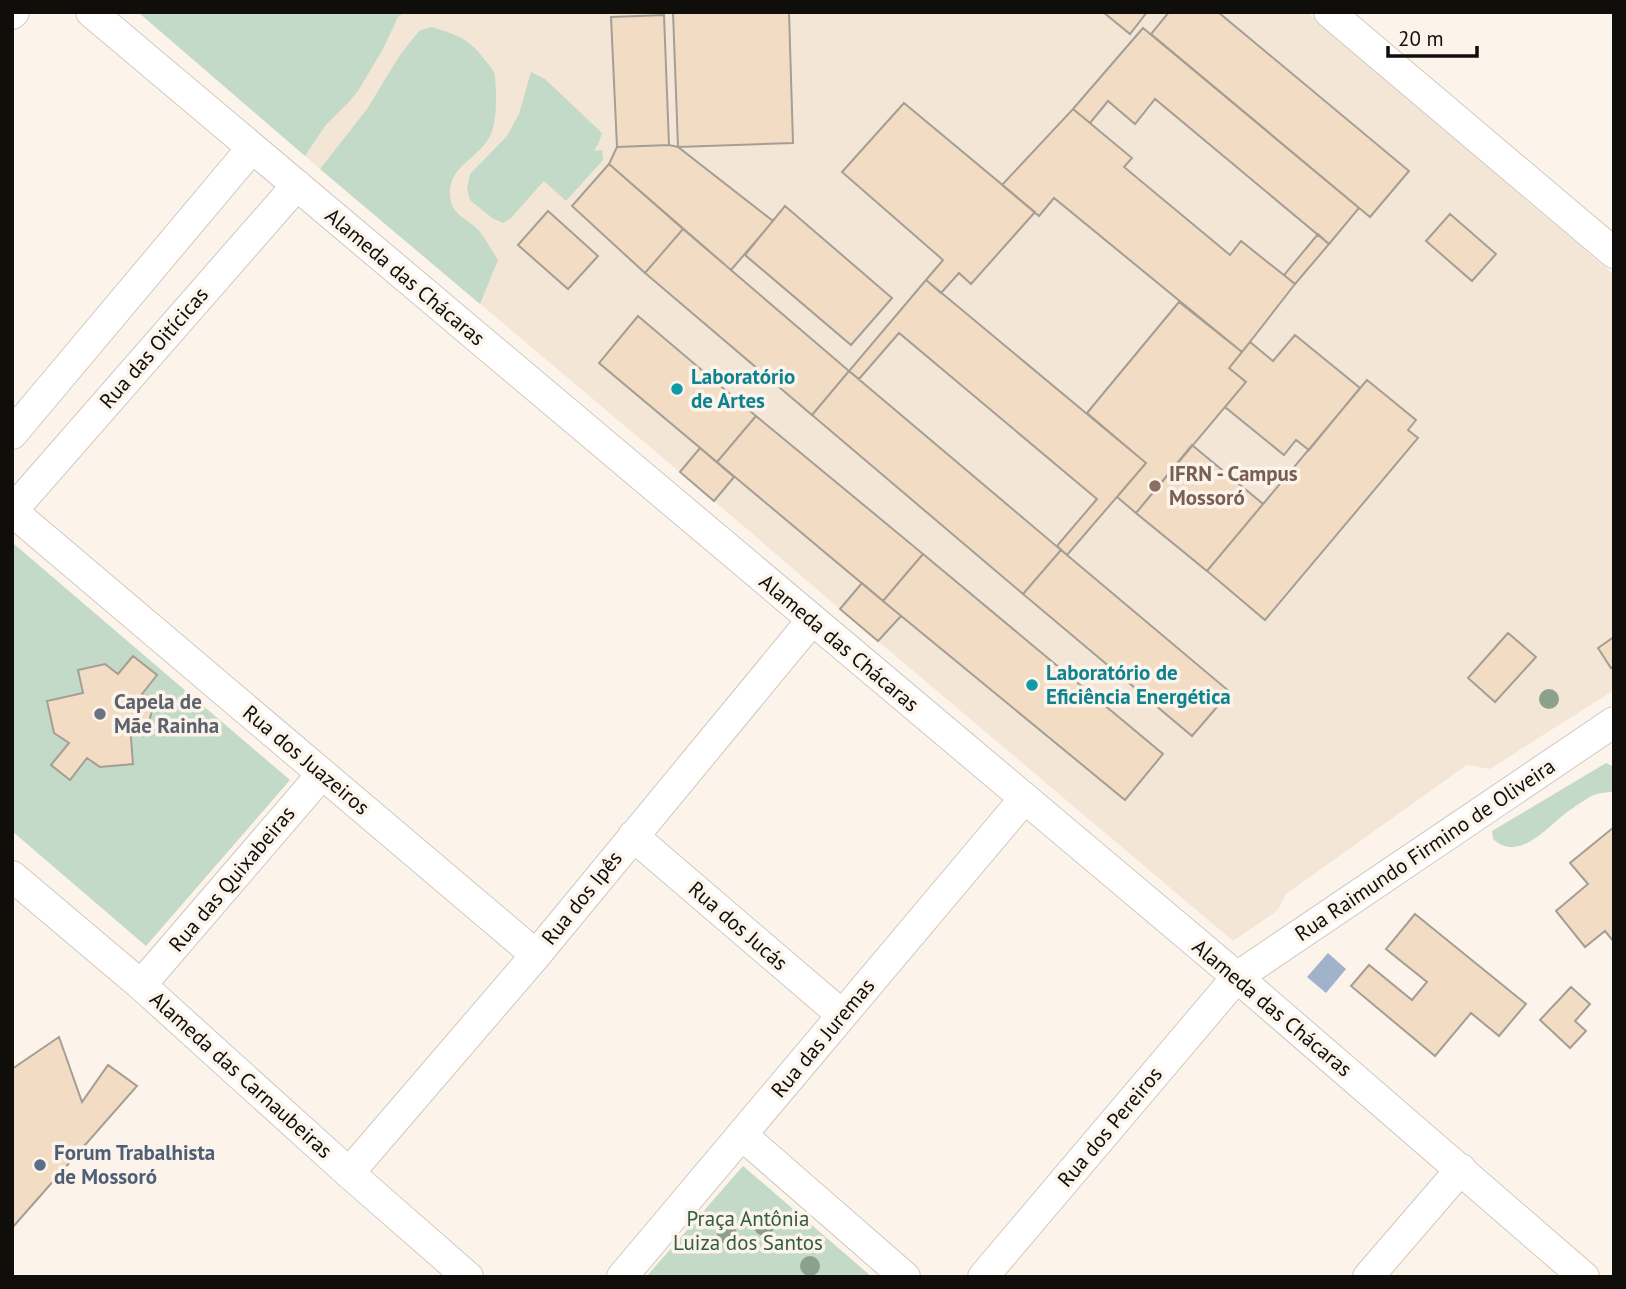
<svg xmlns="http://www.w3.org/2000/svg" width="1626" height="1289" font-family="'PT Sans',sans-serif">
<rect width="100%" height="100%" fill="#fcf3ea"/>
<path fill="#f3e6d6" d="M138,12h1169l307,263v415l-124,79 -23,-4 -181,129 -8,16 -45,31 -393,-332 -126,-108 -394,-332z"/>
<path fill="#c3dac9" d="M138,12h267l-7,5 -15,32 -25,42 -10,12 -23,23 -20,30z
M431,27c24,7 38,11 53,32 3,4 8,9 10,13 2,8 2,19 2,27 0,12 -1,27 -6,37 -12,24 -47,32 -39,66 4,15 21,19 29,30 7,9 12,19 18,28l-18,44 -160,-135 47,-60 33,-54 19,-24z
M531,72l14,7 57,54 -3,9 -5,9 8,-1 1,10 -37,41 -22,-20 -34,38 -7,4 -11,-5 -22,-18 -3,-11 3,-15 37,-38 12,-22z
M14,544l276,236 -144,166 -134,-115v-285z
M1606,763l8,4v24c-6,2 -11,1 -17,3 -7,2 -17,9 -24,14 -19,11 -45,48 -71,37 -3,-1 -6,-4 -9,-6l-1,-8z
M743,1166l129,111h-226z"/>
<path fill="#a0b3ca" d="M1328,953l18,16 -20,24 -19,-16z"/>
<path fill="#f2ddc4" stroke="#a59e95" stroke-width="2" d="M673,12h116l4,131 -115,4z
M1103,12h44l-17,22z
M1169,12h49l191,159 -39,46 -219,-183z
M664,15l5,130 -52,2 -6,-130z
M1143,28l216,180 -30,36 -174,-145 -20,25 -27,-23 -18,22 -17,-14z
M904,103l131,109 -64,72 -12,-11 -18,20 -15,-13 17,-20 -101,-88z
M1073,109l59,49 -8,9 106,88 11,-14 54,43 -53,68 -188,-154 -15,18 -37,-31z
M669,145l9,2 95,74 -42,49 -122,-106 8,-17z
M609,164l74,65 -38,44 -73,-67z
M785,206l107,92 -41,47 -106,-90z
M548,211l50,45 -30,33 -50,-44z
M1450,214l46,40 -24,27 -46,-40z
M683,229l166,142 -37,44 -167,-142z
M1318,234l11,10 -34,40 -11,-9z
M926,280l220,183 -79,92 -10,-9 40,-47 -198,-166 -40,46 -10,-8z
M1179,302l63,50 -13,16 17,14 -110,131 -19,-16 29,-34 -59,-50z
M638,316l118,100 -39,46 -118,-99z
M1295,335l65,53 -51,62 -13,-10 -12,15 -59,-48 21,-25 -17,-14 21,-26 23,19z
M849,371l212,179 -38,44 -211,-179z
M1367,380l49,40 -8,10 10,8 -153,182 -58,-49z
M756,416l167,138 -40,47 -166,-139z
M1192,445l71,59 -56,67 -71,-58z
M700,448l34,29 -20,24 -34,-29z
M1061,550l169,142 -38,44 -169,-142z
M923,554l240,200 -38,46 -242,-199z
M862,583l39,33 -23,25 -38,-32z
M1508,633l28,24 -41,45 -27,-24z
M1614,637v29l-3,2 -13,-20z
M133,656l24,19 -15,19 12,10 -6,21 -18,1 3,38 -33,3 -13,-9 -17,22 -19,-15 18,-22 -15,-10 -7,-32 36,-8 -5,-23 27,-6 13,10z
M1614,827v115l-9,-11 -20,16 -29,-36 32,-27 -18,-21z
M1415,914l111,90 -27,32 -28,-23 -36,43 -84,-70 18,-21 43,35 15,-18 -41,-33z
M1571,987l19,17 -15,17 11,10 -16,17 -30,-28z
M59,1037l23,65 26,-37 29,21 -125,142v-159z"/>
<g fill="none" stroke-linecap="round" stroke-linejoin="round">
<g stroke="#d0c8bf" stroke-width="32">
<path id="minor" d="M91,12l1146,965 347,300
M1329,12l285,241
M12,14l2,-2
M297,185l-285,326 524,444
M12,434l240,-286
M633,836l209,179
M12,876l129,109 208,188 119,104
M141,985l181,-211
M742,1135l163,142
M349,1173l187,-218 276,-335
M622,1277l402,-478
M983,1277l254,-300 377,-255
M1368,1277l93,-108"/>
</g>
<use href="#minor" stroke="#fff" stroke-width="30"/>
</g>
<g fill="#8ca18c">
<circle cx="1549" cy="699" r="10"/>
<circle cx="764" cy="1226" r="10"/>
<circle cx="727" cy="1234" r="10"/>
<circle cx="810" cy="1266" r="10"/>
</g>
<g fill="#0f9aa8" stroke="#fcf3ea" stroke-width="2.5">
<circle cx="677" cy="389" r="7"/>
<circle cx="1032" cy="685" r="7"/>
</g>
<circle fill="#8d6e63" stroke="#fcf3ea" stroke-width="2.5" cx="1155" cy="486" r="7"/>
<circle fill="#6b7280" stroke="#fcf3ea" stroke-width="2.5" cx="100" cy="714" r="7"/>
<circle fill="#5c6f8a" stroke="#fcf3ea" stroke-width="2.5" cx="40" cy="1165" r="7"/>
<g text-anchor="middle" stroke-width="7" stroke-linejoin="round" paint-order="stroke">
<g font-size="21" fill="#100e0b" stroke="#fcf3ea">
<text transform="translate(405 277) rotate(40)" y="7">Alameda das Chácaras</text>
<text transform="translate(154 348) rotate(-49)" y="7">Rua das Oitícicas</text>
<text transform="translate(839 643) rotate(40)" y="7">Alameda das Chácaras</text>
<text transform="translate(306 760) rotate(40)" y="7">Rua dos Juazeiros</text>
<text transform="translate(1425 850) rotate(-34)" y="7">Rua Raimundo Firmino de Oliveira</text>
<text transform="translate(232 879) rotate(-50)" y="7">Rua das Quixabeiras</text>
<text transform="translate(582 898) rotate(-51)" y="7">Rua dos Ipês</text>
<text transform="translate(738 926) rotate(41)" y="7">Rua dos Jucás</text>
<text transform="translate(1272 1008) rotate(40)" y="7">Alameda das Chácaras</text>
<text transform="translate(823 1038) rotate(-50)" y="7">Rua das Juremas</text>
<text transform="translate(241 1075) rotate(42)" y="7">Alameda das Carnaubeiras</text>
<text transform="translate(1110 1127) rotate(-50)" y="7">Rua dos Pereiros</text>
</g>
<g font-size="21" font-weight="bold" fill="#0d838f" stroke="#fcf3ea" text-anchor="start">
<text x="691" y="384">Laboratório<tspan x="691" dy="24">de Artes</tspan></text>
<text x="1046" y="680">Laboratório de<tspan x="1046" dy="24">Eficiência Energética</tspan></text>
</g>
<g font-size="21" font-weight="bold" fill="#785e54" stroke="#fcf3ea" text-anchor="start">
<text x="1169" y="481">IFRN - Campus<tspan x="1169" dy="24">Mossoró</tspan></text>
</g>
<g font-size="21" font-weight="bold" fill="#5b616d" stroke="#fcf3ea" text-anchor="start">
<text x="114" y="709">Capela de<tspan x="114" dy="24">Mãe Rainha</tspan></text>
</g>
<g font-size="21" font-weight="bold" fill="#4e5e75" stroke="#fcf3ea" text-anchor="start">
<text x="54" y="1160">Forum Trabalhista<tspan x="54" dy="24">de Mossoró</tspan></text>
</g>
<g font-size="21" fill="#305e40" stroke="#fcf3ea">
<text x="748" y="1226">Praça Antônia<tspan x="748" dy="24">Luiza dos Santos</tspan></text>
</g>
</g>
<rect width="1626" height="1289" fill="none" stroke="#100e0b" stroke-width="28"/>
<path d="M1388 46v10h89v-10" fill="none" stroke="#100e0b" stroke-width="3.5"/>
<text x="1398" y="46" font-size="21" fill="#100e0b" stroke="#fcf3ea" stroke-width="5" paint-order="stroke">20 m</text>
</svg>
